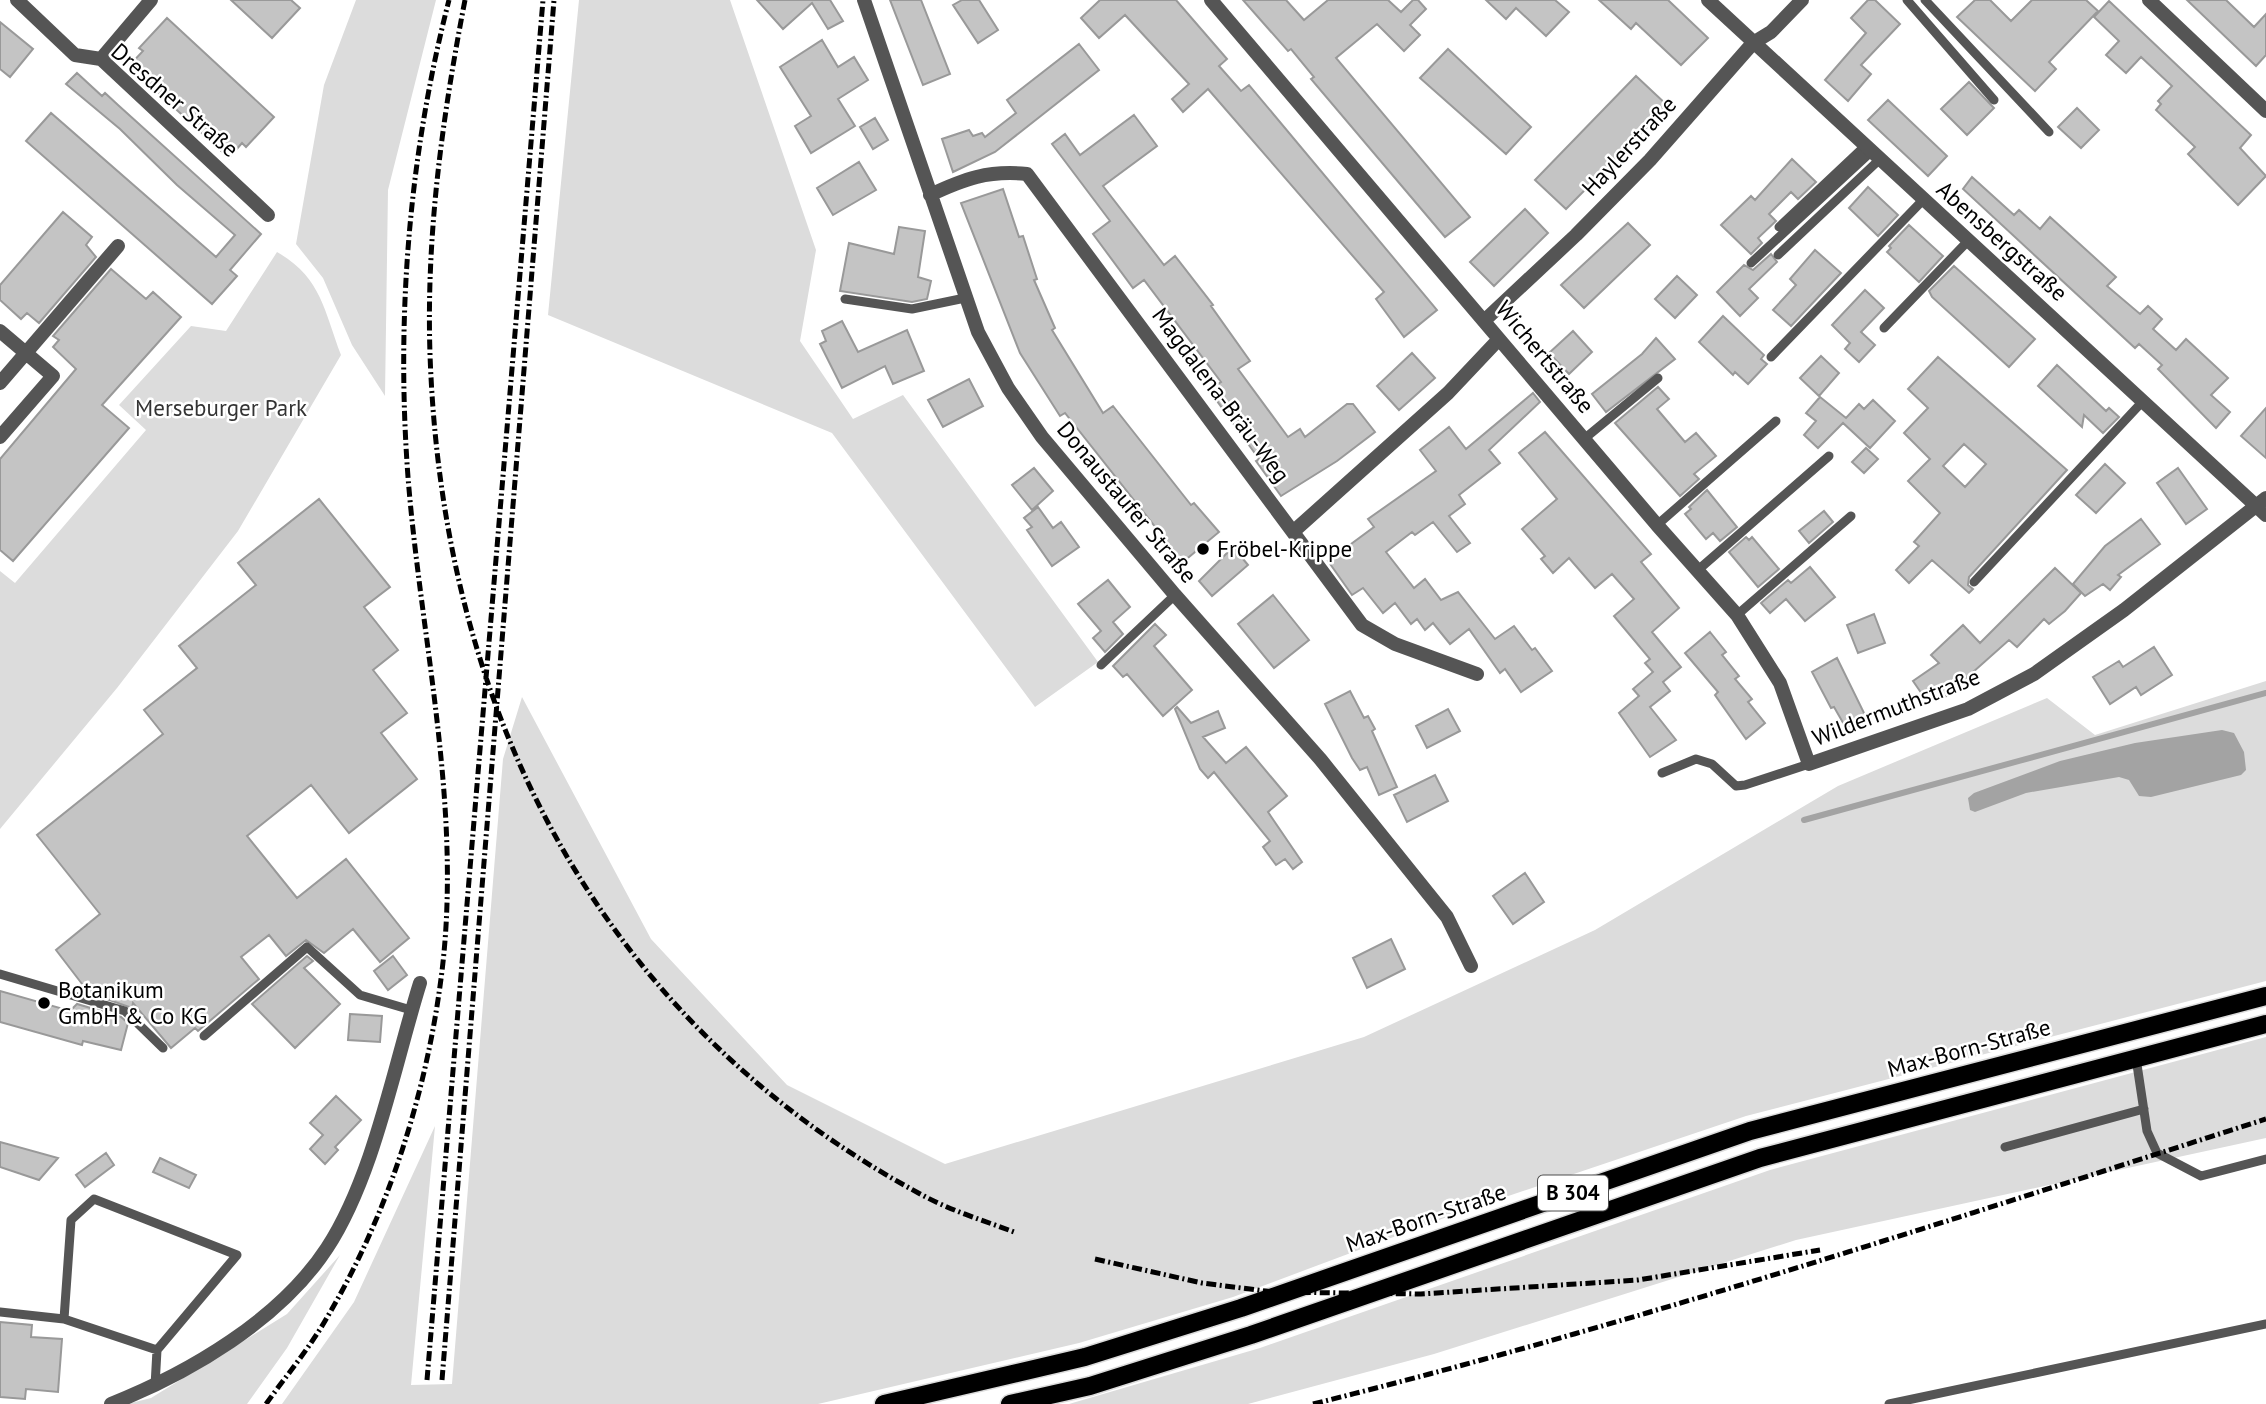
<svg xmlns="http://www.w3.org/2000/svg" width="2266" height="1404" font-family="'PT Sans',sans-serif">
<rect width="100%" height="100%" fill="#fff"/>
<path fill="#dcdcdc" d="M356,0h80l-48,190 -3,206 -33,-51 -29,-67 -27,-34 28,-159z
M579,0h151l86,250 -16,91 53,78 50,-24 195,267 -63,45 -203,-274 -284,-118z
M277,252c44,25 47,58 64,103l-103,176 -121,157 -117,141v-258l15,12 131,-153 -27,-25 72,-79 35,5z
M2266,681v300l-520,135 -291,98 -222,83 -154,46 -261,61h-536l72,-102 81,-176 -24,259 41,-1 51,-625 19,-62 129,242 136,146 158,79 419,-127 231,-107 243,-144 209,-88 48,37z
M2266,1037v101l-470,102 -362,114 -186,50h-179l191,-56 510,-178z
M340,1255l-53,93 -40,56h-120l24,-6 136,-84z"/>
<path fill="#a3a3a3" d="M2222,730l12,3 10,19 2,18 -5,5 -90,22 -12,-1 -10,-16 -10,-3 -93,16 -51,19 -5,-2 -2,-12 6,-5 86,-32 75,-18z"/>
<g fill="none" stroke-linecap="round" stroke-linejoin="round">
<path stroke="#a3a3a3" stroke-width="6" d="M1804,820l462,-127"/>
</g>
<path fill="#c4c4c4" stroke="#999" stroke-width="2" fill-rule="evenodd" d="M231,0h60l9,8 -28,30z
M757,0h73l13,21 -15,8 -16,-26 -29,26z
M890,0h31l29,74 -27,11z
M962,0h17l19,30 -20,13 -25,-38z
M1100,0h76l51,59 -8,7 22,25 8,-6 188,225 -33,27 -28,-38 8,-7 -176,-203 -25,23 -11,-13 17,-15 -64,-69 -26,23 -18,-20z
M1243,0h43l18,20 24,-20h60l13,12 12,-12h5l8,9 -16,16 10,10 -16,16 -27,-27 -41,34 134,159 -25,20 -134,-158 3,-2 -23,-28 -3,2z
M1486,0h69l14,12 -23,24 -30,-28 -10,11z
M1599,0h69l40,38 -27,27 -45,-42 -5,6z
M1868,0h7l25,24 -39,41 10,9 -23,27 -23,-21 41,-47 -15,-15z
M1975,0h15l21,21 21,-21h54l12,11 -49,51 7,7 -21,22 -78,-74z
M2187,0h39l28,27 12,-13v41l-10,11z
M2109,1l142,134 -11,13 26,28 -28,29 -50,-51 7,-7 -39,-37 5,-6 -3,-3 14,-15 -31,-29 -15,16 -20,-18 13,-14 -25,-24z
M167,18l107,99 -28,30 -4,-4 -13,15 -100,-92 14,-15 -4,-3z
M0,22l33,27 -23,28 -10,-8z
M822,40l16,27 16,-10 14,23 -30,19 17,27 -44,27 -16,-27 16,-10 -31,-49z
M1079,44l20,26 -104,82 -42,20 -11,-33 27,-9 4,6 9,-3 3,4 31,-24 -9,-13z
M1448,49l83,78 -25,27 -86,-76z
M77,73l25,23 3,-3 13,12 143,129 -31,36 7,6 -25,28 -186,-163 25,-28 165,144 19,-22 -58,-50 -57,-56 -54,-45z
M1636,76l32,30 -102,103 -31,-29z
M1969,82l25,26 -27,27 -26,-26z
M1888,100l59,56 -19,20 -60,-56z
M2077,108l22,22 -18,18 -23,-21z
M1134,115l23,31 -54,40 61,79 11,-9 38,49 -2,1 39,55 -12,8 50,68 12,-8 5,8 42,-33h6l22,28 -38,29 -56,35 -25,-35 3,-2 -50,-69 12,-8 -77,-102 -11,8 -40,-54 17,-13 -58,-77 13,-10 15,21z
M875,118l13,22 -15,9 -13,-22z
M1792,159l24,23 -18,17 -7,-7 -22,22 7,7 -18,17 4,5 -11,11 -30,-29 30,-29 4,4z
M859,162l17,28 -43,25 -16,-27z
M1972,177l42,38 5,-5 21,19 10,-12 66,60 -9,9 33,28 8,-8 14,13 -9,10 23,21 10,-11 42,39 -17,17 19,17 -14,16 -58,-59 4,-4 -23,-21 -4,4 -172,-159z
M1868,187l30,28 -20,21 -29,-28z
M1003,189l16,48 4,-1 14,43 -3,1 21,48 -3,2 51,83 10,-7 78,99 3,-2 25,29 -36,30 -118,-149 -5,3 -40,-63 -59,-150z
M1525,209l23,24 -54,53 -24,-24z
M63,212l29,25 -6,8 10,12 -57,66 -12,-10 -6,6 -21,-19v-15z
M1628,223l22,22 -66,63 -23,-23z
M1909,225l34,31 -24,26 -32,-30 4,-4 -2,-2z
M899,227l26,4 -7,46 13,4 -4,18 -15,3 -72,-11 9,-48 45,11z
M1815,250l26,23 -50,53 -18,-16 23,-25 -6,-6z
M1771,254l6,8 -28,27 9,9 -18,18 -23,-24 27,-27 9,5z
M1954,266l81,73 -26,28 -77,-70 -3,-6z
M111,269l35,30 7,-7 28,25 -79,88 27,23 -116,133 -13,-11v-91l76,-90 -23,-22 6,-7 -6,-4z
M1677,276l20,19 -22,23 -20,-19z
M1865,290l19,18 -23,24 14,13 -16,17 -14,-13 5,-6 -18,-18z
M1723,316l41,39 -3,4 6,5 -19,20 -13,-12 -2,3 -34,-33z
M842,321l16,31 49,-22 17,41 -31,13 -8,-18 -43,22 -22,-44 6,-3 -4,-10z
M1573,331l19,21 -23,22 -20,-21z
M1656,338l19,21 -69,53 -14,-18 50,-40z
M1412,353l23,25 -36,32 -22,-24z
M1821,356l18,17 -20,23 -19,-18z
M1938,357l129,113 -98,107 -1,8 5,4 -4,4 -37,-33 -23,23 -13,-13 23,-24 -5,-4 26,-29 -32,-32 22,-22 -26,-26 24,-25 -20,-19zM1964,444l22,20 -21,23 -22,-21z
M2057,365l49,46 3,-3 10,9 -16,16 -19,-18 -2,12 -44,-41z
M969,379l14,27 -40,21 -15,-27z
M1658,387l11,12 -12,10 28,33 11,-9 20,23 -22,18 5,5 -19,17 -65,-73z
M1533,393l7,9 -51,48 11,13 -41,32 6,9 -16,12 21,27 -13,9 -24,-30 -18,13 -3,-3 -26,20 28,36 11,-9 16,21 17,-8 37,47 19,-13 18,24 3,-2 17,23 -31,21 -16,-23 -5,4 -31,-44 -19,15 -17,-21 -8,7 -8,-11 -6,5 -16,-21 -12,10 -20,-25 -11,7 -24,-34 46,-34 -6,-8 68,-48 -16,-21 29,-23 17,22z
M1820,397l26,21 13,-14 5,5 9,-9 22,21 -25,27 -27,-25 -25,25 -14,-13 12,-14 -10,-8z
M2266,408v50l-25,-22z
M1545,432l106,122 -10,8 38,46 -27,24 29,35 -18,15 7,9 -20,16 26,33 -26,17 -31,-44 20,-17 -6,-7 20,-17 -8,-9 5,-4 -36,-43 20,-17 -22,-25 -17,14 -26,-30 -16,15 -12,-14 4,-3 -23,-27 35,-30 -38,-46z
M1866,448l12,11 -14,14 -12,-11z
M2105,464l20,19 -29,30 -20,-18z
M1034,468l19,23 -21,19 -20,-25z
M2178,468l29,41 -21,15 -29,-41z
M1707,490l30,37 -17,14 -7,-8 -7,6 -21,-25 6,-5 -2,-2z
M319,499l71,88 -26,20 34,43 -25,20 34,43 -26,20 36,46 -68,54 -38,-48 -64,51 50,62 49,-39 63,79 -29,24 -27,-33 -29,24 -18,-13 -20,16 -17,-21 -28,22 18,22 -61,52 -3,-3 -24,20 -38,-45 -1,5 -43,-15 -33,-43 44,-36 -63,-79 126,-101 -19,-24 53,-42 -18,-22 77,-61 -18,-22z
M1038,507l15,21 8,-6 18,25 -27,19 -25,-36 5,-3 -8,-9z
M1824,511l9,11 -24,21 -10,-12z
M2141,519l19,25 -42,31 3,2 -11,13 -7,-6 -18,12 -12,-12 32,-38z
M1746,537l3,3 3,-3 27,32 -21,18 -29,-35z
M1233,547l15,18 -36,31 -13,-15z
M1810,567l25,30 -30,24 -19,-22 -16,14 -9,-10 27,-23 3,3z
M2055,568l26,25 -16,18 -16,13 -5,-5 -27,28 -8,-7 -64,57 -7,-9 -14,9 -11,-16 26,-18 -8,-8 32,-30 17,18z
M1108,580l22,27 -17,15 10,12 -18,18 -12,-14 8,-7 -23,-27z
M1273,595l36,45 -35,28 -36,-44z
M1874,614l11,29 -27,10 -11,-28z
M1155,624l11,11 -12,11 38,44 -29,26 -36,-42 -4,3 -10,-11z
M1710,632l16,20 -4,3 17,21 -4,3 17,20 -4,3 17,21 -19,16 -31,-44 3,-3 -33,-39z
M2154,647l18,28 -31,20 -5,-8 -26,17 -17,-27 26,-16 4,6z
M1837,658l29,59 -20,11 -12,-21 -3,1 -19,-36z
M1350,691l14,27 4,-2 7,13 -3,2 25,56 -18,8 -12,-28 -7,3 -8,-12 -27,-54z
M1177,707l14,16 27,-12 7,17 -22,9 23,26 20,-16 41,49 -19,16 34,50 -9,7 -8,-10 -9,6 -13,-18 7,-6 -56,-69 -6,6 -8,-9 -25,-60z
M1448,709l12,22 -33,17 -11,-22z
M1435,775l13,26 -41,21 -13,-27z
M1525,873l19,29 -31,22 -20,-28z
M1391,939l14,30 -38,19 -14,-30z
M307,956l6,5 -9,7 36,36 -45,44 -43,-44z
M393,956l14,19 -19,15 -14,-19z
M0,991l70,20 7,-7 44,13 7,6 -7,27 -38,-9 -1,4 -82,-23z
M350,1014l32,2 -2,26 -32,-2z
M336,1096l25,24 -26,27 3,3 -13,14 -15,-15 13,-14 -13,-12z
M0,1142l58,16 -19,22 -39,-13z
M106,1153l8,12 -29,22 -9,-12z
M160,1158l36,17 -7,13 -36,-16z
M0,1322l32,3 -1,12 31,2 -4,53 -32,-3 -1,10 -25,-2z"/>
<g fill="none" stroke-linecap="round" stroke-linejoin="round">
<g stroke="#dbdbdb" stroke-width="21">
<path id="primary" d="M884,1404l201,-47 156,-49 509,-177 516,-135
M1010,1404l80,-18 161,-51 509,-177 506,-134"/>
</g>
<path stroke="#555" stroke-width="9" d="M1907,0l87,100
M1925,0l124,132
M1779,227l86,-81
M1778,255l101,-95
M1751,263l120,-111
M845,299l67,10 53,-11
M1884,328l84,-87
M1771,357l152,-157
M1584,439l74,-61
M1657,525l119,-104
M1698,570l131,-114
M1974,582l170,-182
M1737,615l114,-99
M1101,665l74,-70
M1662,773l34,-14 16,5 24,22 9,-1 64,-21
M0,974l125,37 38,37
M204,1036l103,-89 53,48 51,15
M2136,1058l11,73 10,22 44,23 65,-17
M2005,1147l139,-38
M0,1312l64,7
M155,1386l2,-36 80,-95 -143,-56 -23,21 -7,99 93,31
M1889,1404l377,-80"/>
<path stroke="#555" stroke-width="14" d="M17,0l58,55 26,4 167,156
M864,0l114,332 30,56 34,49 133,158 146,165 126,157 24,49
M1211,0l446,525 80,90 43,68 29,81 159,-55 66,-35 90,-64 142,-112
M1708,0l558,515
M2149,0l117,111
M101,59l50,-59
M930,195c34,-16 58,-25 97,-21l335,451 33,19 82,30
M1485,320l91,-85 74,-75 103,-117 18,-11 31,-32
M0,331l53,45 -53,61
M0,383l118,-137
M1294,531l154,-138 51,-54
M111,1404c78,-31 169,-84 216,-156 47,-72 67,-182 93,-265"/>
<use href="#primary" stroke="#000" stroke-width="18"/>
<path stroke="#000" stroke-width="5" stroke-dasharray="10 3.5 2 3.5" stroke-linecap="butt" d="M465,0c-24,124 -41,250 -34,377 18,351 178,651 493,819 28,15 61,25 90,36
M1095,1259l107,24 71,9 148,2 217,-14 182,-30
M427,1380l116,-1380
M442,1380l112,-1380
M266,1404c20,-28 42,-54 59,-83 63,-106 102,-228 117,-350 20,-165 -21,-330 -34,-494 -12,-160 1,-322 41,-477
M1313,1404c322,-80 637,-184 953,-285"/>
</g>
<g fill="#000" stroke="#fff" stroke-width="2.5">
<circle cx="1203" cy="549" r="7"/>
<circle cx="44" cy="1003" r="7"/>
</g>
<g text-anchor="middle" stroke-width="5" stroke-linejoin="round" paint-order="stroke">
<rect fill="#fff" stroke="#4c4c4c" stroke-width="2" x="1538" y="1175.5" width="70" height="35" rx="5"/>
<g font-size="21" font-weight="bold" fill="#000">
<text x="1573" y="1200">B 304</text>
</g>
<g font-size="23" fill="#000" stroke="#fff">
<text transform="translate(175 100) rotate(41)" y="8">Dresdner Straße</text>
<text transform="translate(1629 146) rotate(-47)" y="8">Haylerstraße</text>
<text transform="translate(2002 241) rotate(42)" y="8">Abensbergstraße</text>
<text transform="translate(1545 357) rotate(50)" y="8">Wichertstraße</text>
<text transform="translate(1221 395) rotate(53)" y="8">Magdalena-Bräu-Weg</text>
<text transform="translate(1127 502) rotate(50)" y="8">Donaustaufer Straße</text>
<text transform="translate(1896 707) rotate(-21)" y="8">Wildermuthstraße</text>
<text transform="translate(1969 1048) rotate(-15)" y="8">Max-Born-Straße</text>
<text transform="translate(1426 1218) rotate(-19)" y="8">Max-Born-Straße</text>
</g>
<g font-size="23" fill="#333" stroke="#fff">
<text x="221" y="416">Merseburger Park</text>
</g>
<g font-size="23" fill="#000" stroke="#fff" text-anchor="start">
<text x="1217" y="557">Fröbel-Krippe</text>
<text x="58" y="998">Botanikum<tspan x="58" dy="26">GmbH &amp; Co KG</tspan></text>
</g>
</g>
</svg>
